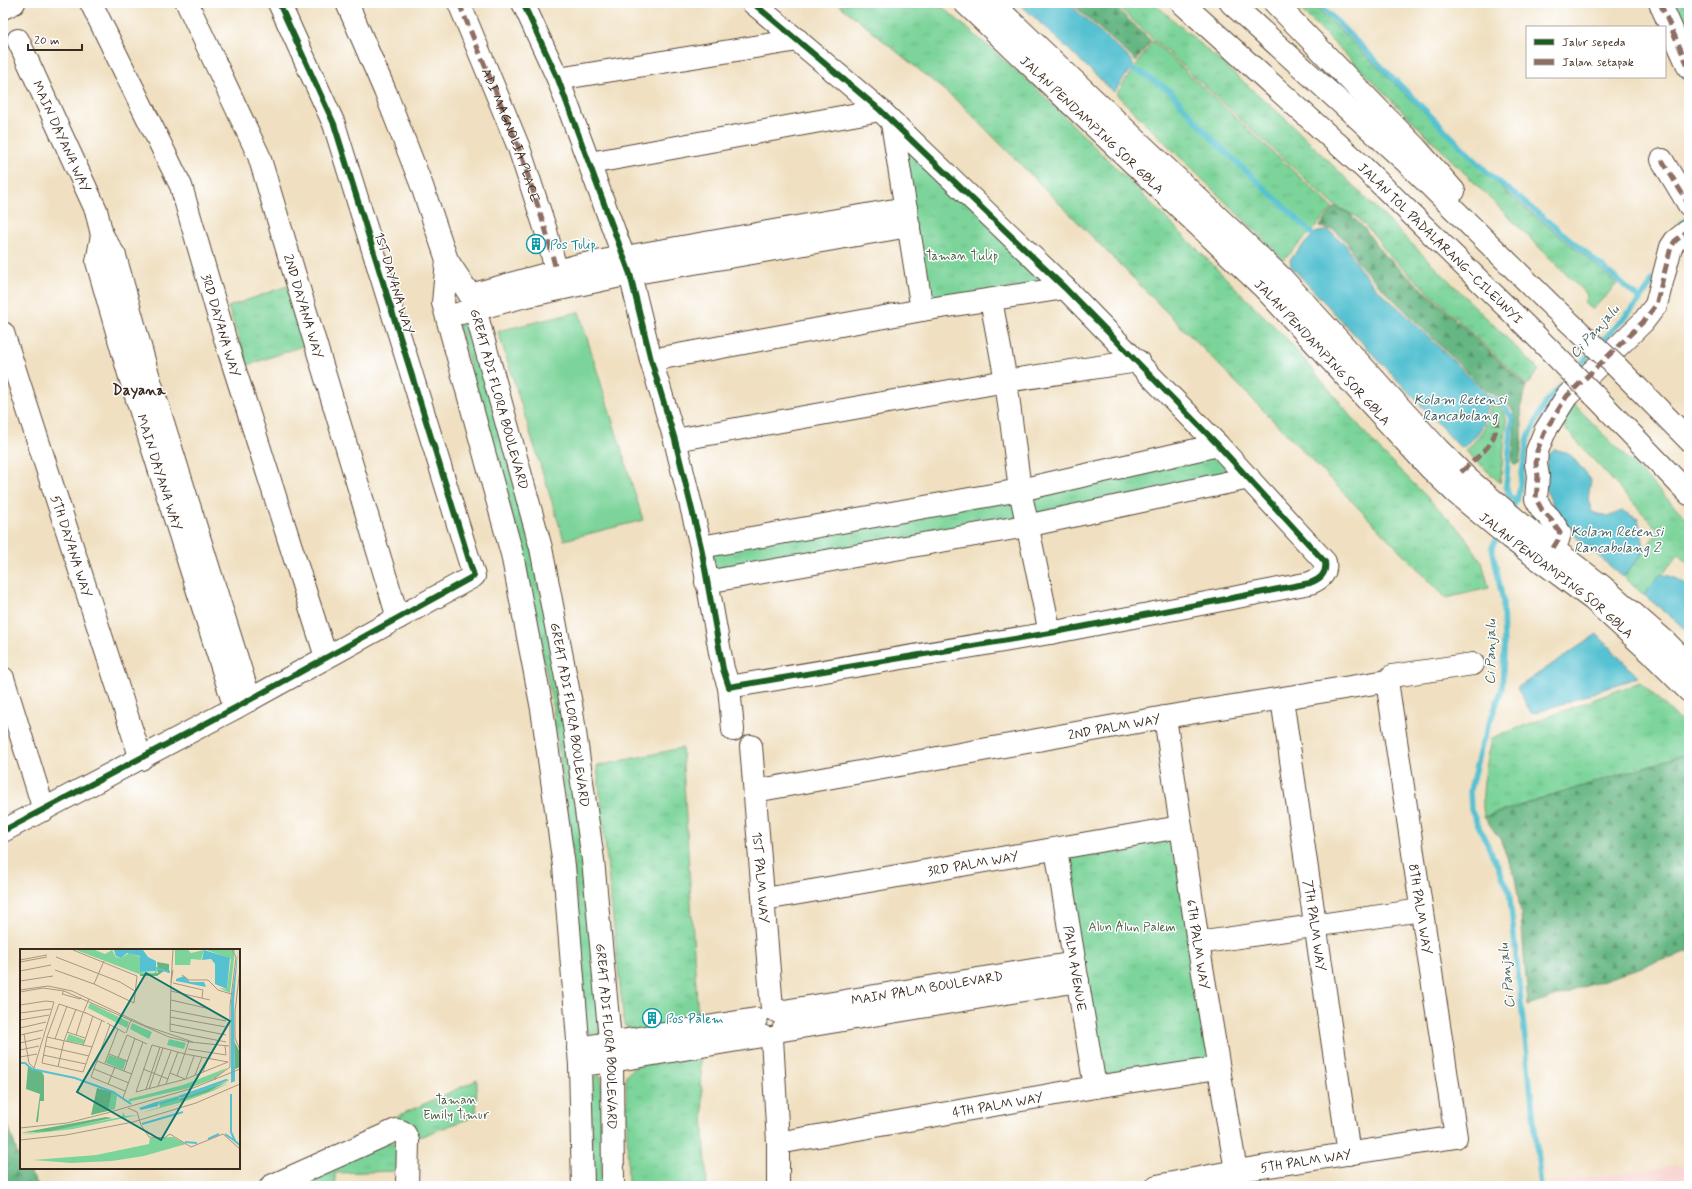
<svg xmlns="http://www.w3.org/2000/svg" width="1692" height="1189" font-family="Mynerve,sans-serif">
<defs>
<pattern id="grass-tufts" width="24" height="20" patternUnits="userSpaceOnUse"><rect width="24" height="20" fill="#7cd49a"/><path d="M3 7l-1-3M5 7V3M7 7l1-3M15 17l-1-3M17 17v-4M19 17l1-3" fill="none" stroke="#6cb684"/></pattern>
<pattern id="forest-firs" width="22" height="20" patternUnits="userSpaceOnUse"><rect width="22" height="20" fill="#65b682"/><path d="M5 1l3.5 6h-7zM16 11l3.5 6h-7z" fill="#54946a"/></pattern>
</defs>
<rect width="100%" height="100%" fill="#fff"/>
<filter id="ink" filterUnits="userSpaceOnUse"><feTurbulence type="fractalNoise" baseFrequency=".025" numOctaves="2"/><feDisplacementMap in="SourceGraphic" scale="8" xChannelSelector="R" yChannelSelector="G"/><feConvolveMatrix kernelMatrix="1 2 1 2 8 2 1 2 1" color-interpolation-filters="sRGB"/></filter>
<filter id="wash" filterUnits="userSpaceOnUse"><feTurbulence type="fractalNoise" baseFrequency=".012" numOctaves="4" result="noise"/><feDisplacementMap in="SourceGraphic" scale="16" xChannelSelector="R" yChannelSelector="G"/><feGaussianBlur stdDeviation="0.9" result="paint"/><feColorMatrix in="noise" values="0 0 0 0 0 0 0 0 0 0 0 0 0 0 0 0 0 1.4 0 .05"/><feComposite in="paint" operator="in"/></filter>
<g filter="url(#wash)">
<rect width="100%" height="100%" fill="#f0e0c1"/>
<path fill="#f7d0cc" d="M1689,1164v22h-137l-1,-4z"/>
<path fill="url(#grass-tufts)" stroke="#5c7f5c" d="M837,3h101l97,84 252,252 90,108 84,84 21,31 7,26 -43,10 -221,-227 -264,-267z
M1114,3h40l135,119 250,248 -12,15 -140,-132 -11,-16 -19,-20 -23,-12z
M1294,3h18l197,192 75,60 33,29 -25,26 -8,-7 3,-8z
M1667,3h22v41z
M1153,41l180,167 -49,52 -168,-166z
M896,130l162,156 -133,20z
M287,286l21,58 -60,21 -20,-58z
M469,320l63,230 31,156 22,156 15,171 -13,1 -13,-170 -21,-156 -30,-155 -65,-229z
M1492,399l12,13 3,9 -7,62 -34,-32c19,-21 21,-24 26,-52z
M1569,399l120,122v44l-10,-11 -35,41 -21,-18 22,-27 13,-20 -100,-109z
M1218,445l31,33 -543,104 -5,-35z
M1640,682l49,46v25l-205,64c-4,-27 3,-53 8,-79z
M682,748l16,272 -65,12 -9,-7 -27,-259z
M1175,836l37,227 -112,18 -37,-227z
M700,1055l7,131h-79l-2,-111 11,-10z
M601,1076l1,110h-10l-1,-109z
M477,1080l-1,36 -57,21 -12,-13 -16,-5z
M385,1141l14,5 -1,25 -63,2v13h-52z"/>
<path fill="url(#forest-firs)" stroke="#507050" d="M1071,3h40l40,38 -15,20z
M1335,207l15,7 14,14 20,27 54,48 88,83c-8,23 -3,33 -4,54 0,8 -2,15 -3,23l-4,2 -3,-4c1,-10 5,-43 1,-50 -5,-10 -19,-16 -28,-21l-106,-105 -21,-22 -11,-21 -13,-12 -15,-3z
M1689,753v198l-161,55 -7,-91 -6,-38 -15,-38 -16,-22z
M3,1110l14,42 4,6v10h6l12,18h-30l-6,-11z"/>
<path fill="#7cd49a" stroke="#5c7f5c" d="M579,312l64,208 -79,20 -66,-209z"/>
<path fill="#56c1d1" stroke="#487678" d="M1019,3h49l59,53 7,8 -20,28z
M1328,230l18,15 11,20 19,23 27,24 87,85c-5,25 -6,34 -27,51l-4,-2 -147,-157 -21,-23 -1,-7 25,-26z
M1554,449l15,4 22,27 -3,19 4,13 15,5 15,-6 16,8 7,31 -22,27 -47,-40 -20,-25 -12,-27 4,-30z
M1660,574c11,2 22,6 29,14v45l-13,-12 -32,-26z
M1597,634l41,43 -106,37 -15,-26z"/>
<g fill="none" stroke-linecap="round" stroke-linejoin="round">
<path stroke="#56c1d1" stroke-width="5.5" d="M1318,3l170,170 89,72 63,54
M1124,67l18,6 28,18 44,50 92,86 11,13
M1683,72l6,13
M1680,224l9,-7
M1599,344c12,-13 50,-49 53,-64
M1575,371l18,-21
M1483,395l21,11 8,12 -6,68 4,12 7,1
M1511,509l7,-13 10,-58 18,-36 23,-25
M1499,534l-7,13 11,54 1,50 -2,38 -21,57 -11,44 1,20 38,80 32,296"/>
</g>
</g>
<g filter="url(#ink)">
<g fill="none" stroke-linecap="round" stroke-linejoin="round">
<g stroke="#564536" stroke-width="24">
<g id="minor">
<path id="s1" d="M91,3l90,183 45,156 100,315"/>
<path id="s2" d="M187,3l72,153 139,462"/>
<path id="s3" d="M347,3l38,88 37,95 25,74 23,35 5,14 66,239 30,156 22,156 19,201 1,125"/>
<path d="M459,3l60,145 27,83 10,39"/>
<path d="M523,3l35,76 72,195 21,86 24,80 26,107 22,122 6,18 321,-54 260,-50c10,-4 17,-9 15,-21l-107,-117 -153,-157 -185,-178 -127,-107"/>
<path id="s4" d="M965,3l299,285 165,179 28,27 53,44 82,61 60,55 37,37"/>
<path d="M992,3l290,275 156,171 30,30 53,45 81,62 63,55 24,24"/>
<path d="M1660,3l29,65"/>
<path d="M3,8l11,-5"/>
<path id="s5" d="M18,40l78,170 6,25 13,21 31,112 104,332"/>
<path d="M558,79l240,-39"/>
<path d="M892,123l30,187 143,-22"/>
<path d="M1662,160l27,45"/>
<path d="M590,163l290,-53"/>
<path id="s6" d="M102,235l-5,27 32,112 106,334"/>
<path d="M447,260l-4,43 69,251 30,155 22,157 16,199 3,121"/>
<path d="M470,295l109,-30 327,-57"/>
<path d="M991,300l15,81 14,109 30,143"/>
<path d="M461,313l61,-16 108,-23 279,-48"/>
<path id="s7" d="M3,333l138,426"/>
<path d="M651,360l271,-50"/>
<path d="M675,440l331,-59 132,-20"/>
<path d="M701,547l319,-57 198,-45"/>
<path d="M1553,548l5,-8 2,-7 -10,-15 -8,-8 -6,-11 2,-23 -2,-12 1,-13 8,-20 22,-35 76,-74 13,-17 15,-58 4,-6 14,-11"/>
<path d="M706,582l320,-56 223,-48"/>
<path d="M3,678l41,132"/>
<path d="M729,687l4,43"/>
<path id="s8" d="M1282,699l67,455"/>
<path id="s9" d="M1165,717l33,226 38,228"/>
<path id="s10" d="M751,746l21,263"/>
<path id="s11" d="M755,791l410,-74 222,-36 5,-5 81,-12"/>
<path d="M3,831l232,-123 239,-132 -140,-452 -55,-121"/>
<path id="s12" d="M1056,849l39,238"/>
<path id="s13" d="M765,899l415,-72"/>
<path d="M1198,943l223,-33"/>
<path id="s14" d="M778,1012l297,-49"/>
<path d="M783,1030l295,-49"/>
<path d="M772,1038l6,105v43"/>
<path d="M578,1048l178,-29"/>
<path d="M580,1065l32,-4 150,-25"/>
<path id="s15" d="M778,1143l317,-56 123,-19"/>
<path d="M271,1186l125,-56c8,1 10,4 12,11l-1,45"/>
<path id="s16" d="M1157,1186l79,-15 220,-34 -69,-456"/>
</g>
</g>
<g stroke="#564536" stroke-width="24">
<g id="highway">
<path id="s17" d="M1182,3l180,163 172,168"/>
<path d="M1231,3l173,157 149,147"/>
<path d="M1275,3l141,145 38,43"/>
<path d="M1616,366l73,74"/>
<path d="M1594,395l95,99"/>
</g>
</g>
<use href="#minor" stroke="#fff" stroke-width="22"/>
<use href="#highway" stroke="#fff" stroke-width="22"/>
<g stroke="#564536" stroke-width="24" stroke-linecap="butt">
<path id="highway-bridge" d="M1553,307l63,59
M1534,334l60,61"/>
</g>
<use href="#highway-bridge" stroke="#fff" stroke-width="22"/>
<g stroke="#8d6e63" stroke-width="5" stroke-dasharray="10 5" stroke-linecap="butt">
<path id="s18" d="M459,3l60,145 27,83 10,39"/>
<path d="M1660,3l29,65"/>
<path d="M1662,160l27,45"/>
<path d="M1461,472c21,-19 39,-30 36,-61"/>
<path d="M1553,548l5,-8 2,-7 -10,-15 -8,-8 -6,-11 2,-23 -2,-12 1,-13 8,-20 22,-35 76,-74 13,-17 15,-58 4,-6 14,-11"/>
</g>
<g stroke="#fff" stroke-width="8">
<path id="cycleway" d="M523,3l35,76 72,195 21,86 24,80 26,107 22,122 6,18 321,-54 260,-50c10,-4 17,-9 15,-21l-107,-117 -153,-157 -185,-178 -127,-107
M3,831l232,-123 239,-132 -140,-452 -55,-121"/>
</g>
<use href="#cycleway" stroke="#1b5e20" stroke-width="6"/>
</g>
</g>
<defs>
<g id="building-ring" transform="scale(1)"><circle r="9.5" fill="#fff" stroke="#0f9aa8" stroke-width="1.5"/><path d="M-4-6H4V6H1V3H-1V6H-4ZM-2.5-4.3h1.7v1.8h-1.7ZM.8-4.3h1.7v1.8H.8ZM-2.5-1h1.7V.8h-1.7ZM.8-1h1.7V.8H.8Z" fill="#0f9aa8"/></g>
</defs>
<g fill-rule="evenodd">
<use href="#building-ring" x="536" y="244"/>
<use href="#building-ring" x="652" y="1018"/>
</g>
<g text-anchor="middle" stroke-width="3" stroke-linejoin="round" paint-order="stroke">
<g font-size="13" fill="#3b2a1e" stroke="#fff">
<text dy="5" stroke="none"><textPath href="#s4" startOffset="176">JALAN PENDAMPING SOR GBLA</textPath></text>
<text dy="5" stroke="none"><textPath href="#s18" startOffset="142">ADI MAGNOLIA PLACE</textPath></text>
<text dy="5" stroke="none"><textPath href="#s5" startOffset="106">MAIN DAYANA WAY</textPath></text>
<text dy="5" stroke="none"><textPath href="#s17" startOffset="353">JALAN TOL PADALARANG–CILEUNYI</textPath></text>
<text transform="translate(395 283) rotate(73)" y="5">1ST DAYANA WAY</text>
<text dy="5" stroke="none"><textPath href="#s2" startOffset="326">2ND DAYANA WAY</textPath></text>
<text dy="5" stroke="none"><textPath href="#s1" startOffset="349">3RD DAYANA WAY</textPath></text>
<text dy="5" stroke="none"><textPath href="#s4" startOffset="500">JALAN PENDAMPING SOR GBLA</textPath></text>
<text dy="5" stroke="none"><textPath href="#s3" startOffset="426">GREAT ADI FLORA BOULEVARD</textPath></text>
<text dy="5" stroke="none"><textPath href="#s6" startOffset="247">MAIN DAYANA WAY</textPath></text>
<text dy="5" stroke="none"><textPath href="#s7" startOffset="224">5TH DAYANA WAY</textPath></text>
<text dy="5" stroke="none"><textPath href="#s4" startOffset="824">JALAN PENDAMPING SOR GBLA</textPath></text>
<text dy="5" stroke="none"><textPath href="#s3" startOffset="750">GREAT ADI FLORA BOULEVARD</textPath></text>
<text dy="5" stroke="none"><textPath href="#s11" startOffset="365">2ND PALM WAY</textPath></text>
<text dy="5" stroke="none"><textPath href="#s13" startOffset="211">3RD PALM WAY</textPath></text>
<text dy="5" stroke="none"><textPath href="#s10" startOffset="132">1ST PALM WAY</textPath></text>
<text transform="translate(1421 909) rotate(81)" y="5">8TH PALM WAY</text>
<text dy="5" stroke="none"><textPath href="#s8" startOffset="229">7TH PALM WAY</textPath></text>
<text dy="5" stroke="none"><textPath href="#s9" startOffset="230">6TH PALM WAY</textPath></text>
<text dy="5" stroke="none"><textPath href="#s12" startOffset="121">PALM AVENUE</textPath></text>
<text dy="5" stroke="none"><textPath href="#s14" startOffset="151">MAIN PALM BOULEVARD</textPath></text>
<text dy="5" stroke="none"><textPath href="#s3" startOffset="1074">GREAT ADI FLORA BOULEVARD</textPath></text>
<text dy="5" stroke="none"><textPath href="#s15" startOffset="223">4TH PALM WAY</textPath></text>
<text dy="5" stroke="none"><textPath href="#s16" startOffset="151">5TH PALM WAY</textPath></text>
</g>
<g font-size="13" fill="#0d838f" stroke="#fff" text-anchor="start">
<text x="550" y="249">Pos Tulip</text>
<text x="666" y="1023">Pos Palem</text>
</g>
<g font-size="13" fill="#4e5d43" stroke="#fff">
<text x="962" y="260">Taman Tulip</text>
<text x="1132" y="931">Alun Alun Palem</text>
<text x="456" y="1104">Taman<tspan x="456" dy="15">Emily Timur</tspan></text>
</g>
<g font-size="14" font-style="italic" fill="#445f5d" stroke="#fff">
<text transform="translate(1594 331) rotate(-48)" y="5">Ci Panjalu</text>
<text x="1460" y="404">Kolam Retensi<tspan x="1460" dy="16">Rancabolang</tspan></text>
<text x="1617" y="536">Kolam Retensi<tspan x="1617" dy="16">Rancabolang 2</tspan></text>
<text transform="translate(1490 652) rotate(-89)" y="5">Ci Panjalu</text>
<text transform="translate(1506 976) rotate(-96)" y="5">Ci Panjalu</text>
</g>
<g font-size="15" font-weight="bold" fill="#3b2a1e" stroke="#fff">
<text x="139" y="395">Dayana</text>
</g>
</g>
<g transform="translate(20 949)">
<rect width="220" height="220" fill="#f0e0c1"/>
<path d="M56,1h19l10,4 7,-4 4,7 5,1 8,-5 12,4 -1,15 14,1 4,-5 1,2 -3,3 -17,1zM155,1h13l3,3 13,-3 -3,10 -10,-1 -1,6h-15zM187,1h28l-5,43 -11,-5 8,1 4,-30zM70,54l39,19 -2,6 -39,-20zM112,74l20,9 -3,7 -19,-10zM49,85l16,6 -2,4 -17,-3zM89,106l17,6 -3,9 -17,-7zM207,119l-13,11 -25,9 -61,14 1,-3 54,-14zM209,134l-16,8 -27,10 -45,12 19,-6 -1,-6 19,-5 2,5zM92,143l5,4 -2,13 -7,2zM103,163l2,4 13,-1 -65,14 -53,6 102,-18zM153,188l13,7 -42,12 -32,5 -41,2 -38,-3 63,-5 53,-11 1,-6z" fill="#7cd49a"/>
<path d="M137,13l12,2v9l-5,-2 -7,5h-17v-2l18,-1zM214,92l6,11v15l-5,2zM8,117l14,6 2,4v25h-4l-2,21h-2l4,-28 -14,-5zM209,132l-22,11 -27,9 -1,-2zM77,139l15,4 -4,19 -17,4zM86,168l6,1 -62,13 -30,2z" fill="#65b682"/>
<path d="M149,90l17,4 -2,6 -17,-4z" fill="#7cd49a"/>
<path d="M94,1h29l5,7 8,4v10l-16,1v-16l-13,-3 -6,5 -5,-2zM184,1l26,8 -3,31 -12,-5v-20l-4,-5 -9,1zM218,1l-4,51 1,80 -4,2v-82zM164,27l6,6h14l2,5 -30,-6v-2zM206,130l3,1 -28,12 -21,6 -2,-2zM139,152l-1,5 -17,4 -2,-2z" fill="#56c1d1"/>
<path fill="none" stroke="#56c1d1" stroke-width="2" d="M136,19l14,4M0,114h5l7,6 43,9 38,14 18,12M211,145v38l4,9 5,4M139,155l20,-6M122,175l41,-12M205,185l10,7M188,190l11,-5M165,193l12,1"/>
<path fill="none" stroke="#a89780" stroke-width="1" d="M36,8l64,25 15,9M0,11l27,-5M0,13l27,-5M220,20l-5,42v27l5,12M35,21l39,14 40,19 3,-27 -64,-26M153,21l-2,13 2,-33M0,22l31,-6M162,26l7,5h19l10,10 13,4M0,32l33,-5M151,34l-1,48 56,11M153,34l30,7 -1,8M74,35l10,-23M0,41l28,-4 24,5 74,35 47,16M44,42l-2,3 18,5 1,-2M151,42l39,9M0,43l23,-4 21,3 105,46 21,5 39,4M151,51l39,9M0,56l26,-4 8,1 -20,66 -5,-5 -5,-29M150,61l56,11M64,62l5,-12M0,64l31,-4M66,64l19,9M150,68l56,10M0,71l29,-5M87,74l18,10M150,75l56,11M90,76l-19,52 34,14M0,79l26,-6M47,83l18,6M106,84l5,-13M0,86l23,-5M56,86l7,-22M107,86l20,9M27,88l45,10 -9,25 -41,-9zM27,88l12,-33 27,9 -3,-1M35,90l12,-33M0,94l21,-5M132,96l33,9 43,8 -42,17 -50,13zM25,97l44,10M63,97l10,-30M72,98l10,-27M168,100l38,6 -1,-9M0,101l19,-4M89,105l18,7M23,106l43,9M0,108l17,-3M98,109l9,-23M77,112l35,13M85,114l13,-34M38,118l6,-26 12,-32M74,120l35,14M123,120l25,10M104,122l11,-33M183,123l5,-14M150,124l8,-21M175,126l7,-18M157,127l12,-35M166,129l8,-22M195,131v-2l15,-11v-61l6,-49 -4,-7M88,135l7,-17M146,135l4,-11 15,6M138,137l13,-35M126,140l14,-42M129,140l14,-41M103,149l20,-56M108,159l9,4 4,13 8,12 15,1 6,-4 21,13 32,-13 17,15M0,179l47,-5 40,-10 86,-25 47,-19M0,191l46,-5 67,-13 63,-19 44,-19"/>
<path fill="#0f766e" fill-opacity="0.15" stroke="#0f766e" stroke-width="2" d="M126,24l84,48 -69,119 -84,-48z"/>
<rect width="220" height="220" fill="none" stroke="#3b2a1e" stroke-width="2"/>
</g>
<rect width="1692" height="1189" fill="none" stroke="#fff" stroke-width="16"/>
<rect x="1526" y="26" width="140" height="52" fill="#ffffff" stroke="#b1aaa5"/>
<rect x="1534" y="39" width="20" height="6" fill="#1b5e20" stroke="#b1aaa5"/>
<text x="1562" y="46" font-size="12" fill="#3b2a1e">Jalur sepeda</text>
<rect x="1534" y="59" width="20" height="6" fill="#8d6e63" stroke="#b1aaa5"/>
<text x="1562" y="66" font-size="12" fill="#3b2a1e">Jalan setapak</text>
<path d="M28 44v6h54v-6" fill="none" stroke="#3b2a1e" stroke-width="2"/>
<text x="34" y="44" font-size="12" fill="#3b2a1e" stroke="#ffffff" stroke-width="3" paint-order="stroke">20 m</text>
</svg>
